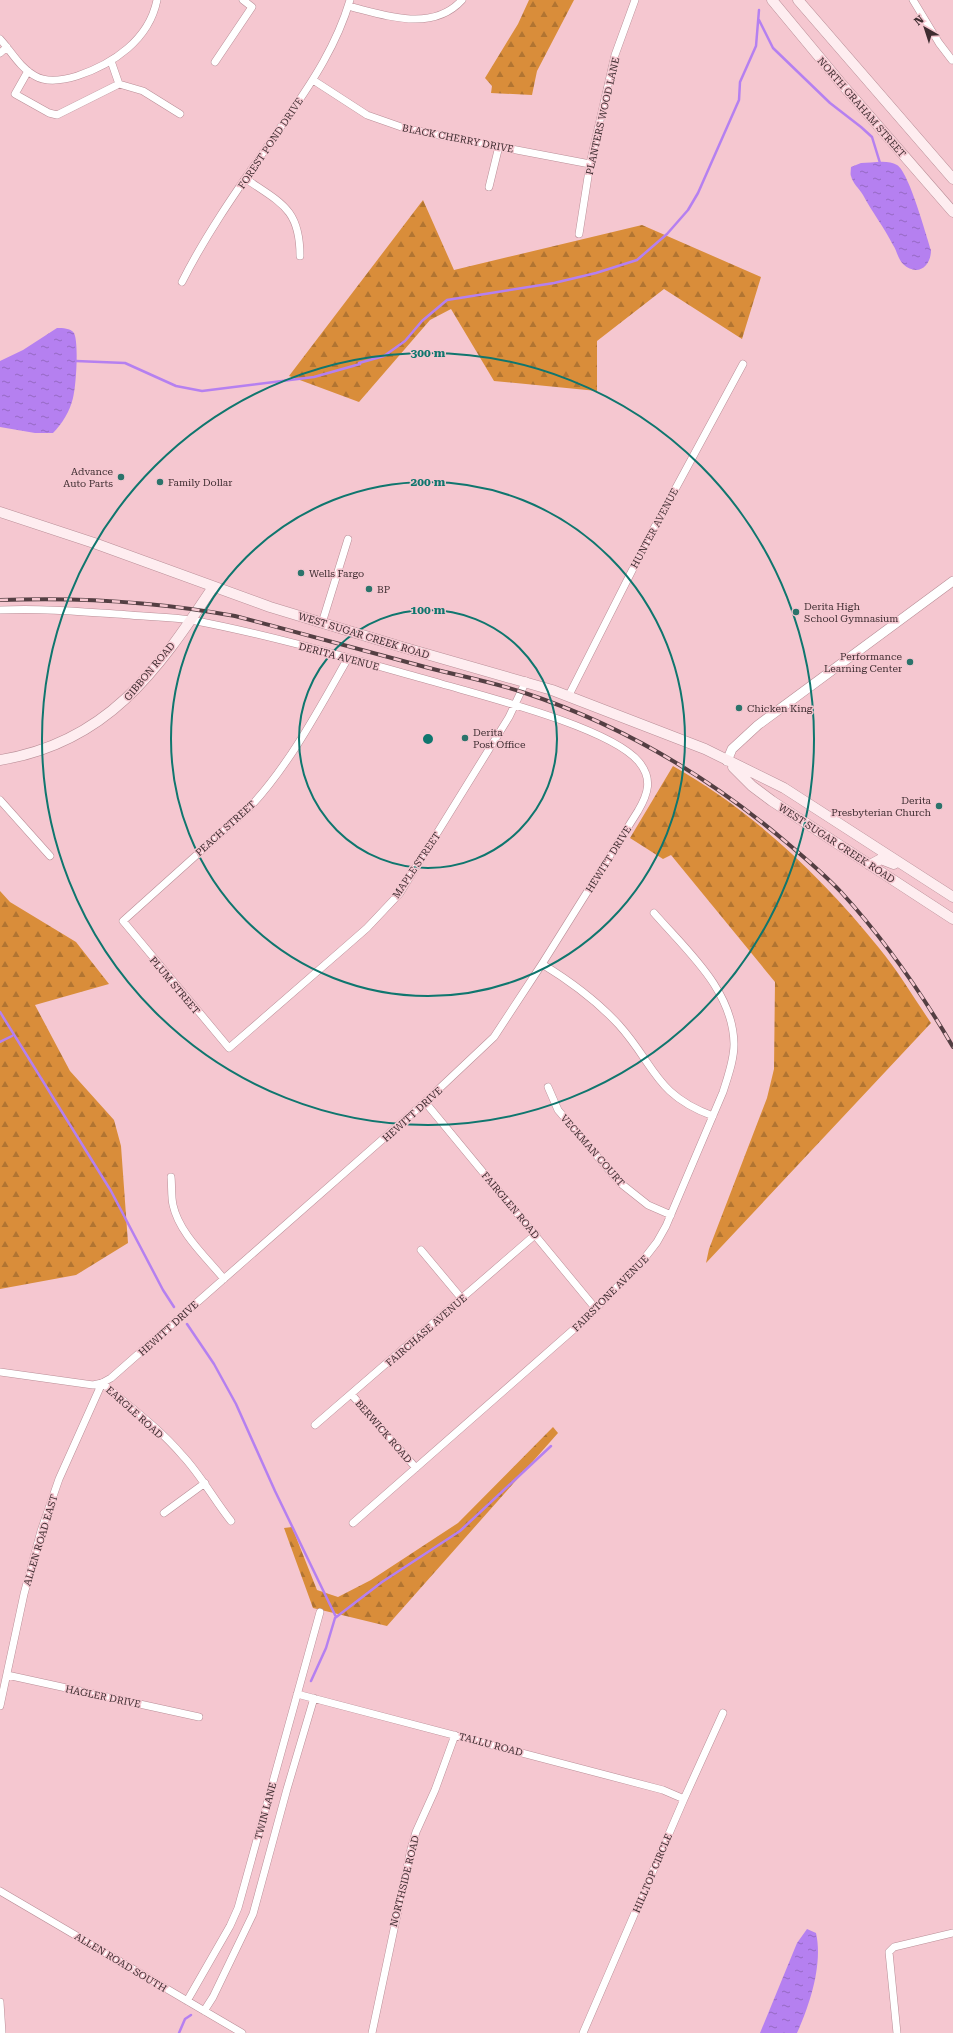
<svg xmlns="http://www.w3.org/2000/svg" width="953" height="2033" font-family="'Roboto Serif',serif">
<defs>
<pattern id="forest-firs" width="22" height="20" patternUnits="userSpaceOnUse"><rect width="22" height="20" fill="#d98d3a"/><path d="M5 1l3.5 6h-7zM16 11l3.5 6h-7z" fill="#b17431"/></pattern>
<pattern id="water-ripples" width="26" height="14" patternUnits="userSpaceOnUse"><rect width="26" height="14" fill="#b580f0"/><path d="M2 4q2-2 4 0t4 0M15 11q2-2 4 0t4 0" fill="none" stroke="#9569c3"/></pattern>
</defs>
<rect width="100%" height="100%" fill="#f5c7d0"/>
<path fill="url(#forest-firs)" d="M529,0h45l-37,71 -5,24 -41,-2 1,-7 -7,-8 33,-54z
M423,200l31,70 188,-45 119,52 -19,62 -78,-50 -67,52v50l-103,-10 -43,-72 -21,11 -71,82 -70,-26z
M673,766c80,45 149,111 206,182 19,23 35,50 52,75l-225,240 3,-14 58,-151 7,-29 1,-87 -104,-127 -8,4 -33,-21z
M0,891l10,11 66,40 33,42 -74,21 35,66 44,49 7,26 7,97 -52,32 -76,14z
M553,1427l5,6 -171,193 -74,-18 -29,-80 8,-1 25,63 21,7 33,-17 87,-57z"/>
<path fill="url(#water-ripples)" d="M861,163c10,0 27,-4 36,2 12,7 29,70 34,85 0,17 -14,27 -28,14 -5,-5 -6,-13 -10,-19 -9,-18 -21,-33 -30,-50 -4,-7 -10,-11 -12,-19 -1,-2 0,-6 0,-9z
M57,328c6,0 13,0 17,5 5,10 2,54 -1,65 -3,13 -11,26 -20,35h-18l-35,-6v-66l23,-11z
M807,1929l9,4c7,31 -6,71 -19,100h-37l37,-90z"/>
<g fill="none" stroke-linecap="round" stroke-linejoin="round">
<path stroke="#b580f0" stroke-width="2.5" d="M759,20l14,28 57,55 31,24 11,10 8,26
M76,361l49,2 51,23 26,5 112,-14 46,-13 -1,-1 25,-7 21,-15 17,-20 25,-21 107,-17 42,-10 41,-13 30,-26 21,-24 10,-17 41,-93 1,-18 16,-36 3,-36
M0,1012l111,179 52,99 11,17
M0,1042l14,-7
M187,1324l27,40 22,40 39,87 61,126
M311,1681l15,-33 9,-30 47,-36 78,-51 91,-85
M179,2033l6,-14 6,-4"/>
<g stroke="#b98e97" stroke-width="8">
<path id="minor" d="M913,0l26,43 13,17
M348,6c37,9 84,27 114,-6
M0,39c11,12 20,29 35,37 12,7 29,4 42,0 36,-12 72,-36 80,-76
M0,53l7,-6
M215,62l37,-55 -9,-7
M28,71l-13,23 34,19 8,2 62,-31 -8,-23
M313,80l54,35 40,14 183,35
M119,84l24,7 37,23
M246,179c35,24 54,30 54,77
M489,187l10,-41
M579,234l11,-70 25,-109 20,-55
M182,282c29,-58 69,-111 105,-164 26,-37 50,-74 63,-118
M0,610c44,-2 86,2 130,5 20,2 41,2 61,5 85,16 168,41 251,64 45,13 169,44 197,78 14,17 9,32 -1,49l-96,153 -48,73 -69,65 -314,276 -9,5 -9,2 -93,-13
M322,623l26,-84
M348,658c-29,51 -58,106 -98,149l-127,114 106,127 114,-99 24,-21 33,-35 109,-176 17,-36
M569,695l76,-150 98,-181
M0,800l50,56
M542,964c28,17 54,36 77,61 36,40 36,70 94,91
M548,1087l10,23 61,72 29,23 23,10
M425,1102l171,207
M171,1177c1,9 0,19 2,28 6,28 33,52 51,74
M421,1250l41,49
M102,1383c27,23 57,45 80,72 19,20 32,45 49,66
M352,1395l64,73
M315,1425l221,-191
M164,1513l41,-30
M353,1523l228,-200 59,-59 17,-22 9,-16 57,-134c5,-16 11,-32 11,-48 -1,-54 -47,-93 -80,-131
M7,1675l192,42
M297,1694l366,96 21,9
M0,1706l24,-112 17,-63 18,-52 43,-96
M0,1891l242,142
M187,2001l43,-75 8,-18 82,-296
M0,2002l2,31
M204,2011l9,-14 40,-83 34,-125 27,-91
M372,2033l39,-184 5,-17 19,-42 20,-55
M583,2033l101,-234 39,-86
M897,2033l-8,-81 5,-5 59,-14"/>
</g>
<g stroke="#b98e97" stroke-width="10">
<path id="tertiary" d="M727,761l5,-12 26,-24 195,-144"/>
</g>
<g stroke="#b98e97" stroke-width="11">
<path id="secondary" d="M772,0l68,82 113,130
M798,0l155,179
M0,512l94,31 176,64 132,40 150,43 153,59 79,39 169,109
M0,760c107,-17 157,-89 213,-173
M733,767l19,19 20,15 181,118
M870,865l11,-6 13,5"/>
</g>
<use href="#minor" stroke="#fff" stroke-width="7"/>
<use href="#tertiary" stroke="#fff" stroke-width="9"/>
<use href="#secondary" stroke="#feedf0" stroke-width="10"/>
<g stroke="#543f43" stroke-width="4">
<path id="rail" d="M0,600c78,-3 159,2 235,16 65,17 130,35 194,52 31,8 63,14 93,24 98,32 186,84 264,150 19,16 38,32 55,50 43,47 80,100 112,155"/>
</g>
<use href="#rail" stroke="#f5c7d0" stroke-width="2.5" stroke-dasharray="8" stroke-linecap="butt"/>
</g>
<g fill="none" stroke="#0f766e" stroke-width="2">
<circle cx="428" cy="739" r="129"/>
<circle cx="428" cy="739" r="257"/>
<circle cx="428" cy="739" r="386"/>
</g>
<g fill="#2c736b" stroke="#f5c7d0" stroke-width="1.5">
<circle cx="121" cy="477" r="4"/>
<circle cx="160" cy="482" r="4"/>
<circle cx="301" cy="573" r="4"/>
<circle cx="369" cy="589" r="4"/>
<circle cx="796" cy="612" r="4"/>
<circle cx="910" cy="662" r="4"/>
<circle cx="739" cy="708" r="4"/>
<circle cx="465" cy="738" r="4"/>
<circle cx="939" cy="806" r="4"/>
</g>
<g text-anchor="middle" stroke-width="3" stroke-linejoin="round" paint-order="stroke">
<g font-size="10" fill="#3f2d31" stroke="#f5c7d0">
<text transform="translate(862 107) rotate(49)" y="4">NORTH GRAHAM STREET</text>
<text transform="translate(602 116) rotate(-77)" y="4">PLANTERS WOOD LANE</text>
<text transform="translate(458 138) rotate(11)" y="4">BLACK CHERRY DRIVE</text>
<text transform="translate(270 143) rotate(-56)" y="4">FOREST POND DRIVE</text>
<text transform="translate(654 528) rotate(-62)" y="4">HUNTER AVENUE</text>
<text transform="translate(364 635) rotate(17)" y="4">WEST SUGAR CREEK ROAD</text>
<text transform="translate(339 656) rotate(15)" y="4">DERITA AVENUE</text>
<text transform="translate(149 671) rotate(-50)" y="4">GIBBON ROAD</text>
<text transform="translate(225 828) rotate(-42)" y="4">PEACH STREET</text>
<text transform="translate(837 843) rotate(33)" y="4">WEST SUGAR CREEK ROAD</text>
<text transform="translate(608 859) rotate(-58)" y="4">HEWITT DRIVE</text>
<text transform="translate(416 865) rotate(-56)" y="4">MAPLE STREET</text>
<text transform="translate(175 985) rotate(50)" y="4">PLUM STREET</text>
<text transform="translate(412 1114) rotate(-42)" y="4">HEWITT DRIVE</text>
<text transform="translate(593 1150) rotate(49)" y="4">VECKMAN COURT</text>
<text transform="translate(511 1205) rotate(50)" y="4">FAIRGLEN ROAD</text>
<text transform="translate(610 1293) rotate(-45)" y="4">FAIRSTONE AVENUE</text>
<text transform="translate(168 1328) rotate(-42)" y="4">HEWITT DRIVE</text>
<text transform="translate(426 1330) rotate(-41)" y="4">FAIRCHASE AVENUE</text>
<text transform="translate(135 1412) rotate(42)" y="4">EARGLE ROAD</text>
<text transform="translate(384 1431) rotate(49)" y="4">BERWICK ROAD</text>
<text transform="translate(40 1540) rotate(-73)" y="4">ALLEN ROAD EAST</text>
<text transform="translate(103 1696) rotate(12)" y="4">HAGLER DRIVE</text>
<text transform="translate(491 1744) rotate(15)" y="4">TALLU ROAD</text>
<text transform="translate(265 1811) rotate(-75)" y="4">TWIN LANE</text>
<text transform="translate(652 1873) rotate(-67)" y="4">HILLTOP CIRCLE</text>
<text transform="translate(404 1881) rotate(-76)" y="4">NORTHSIDE ROAD</text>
<text transform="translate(121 1962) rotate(31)" y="4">ALLEN ROAD SOUTH</text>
</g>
<g font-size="10" fill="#3f2d31" stroke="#f5c7d0" text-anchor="start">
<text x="113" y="475" text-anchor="end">Advance<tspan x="113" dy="12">Auto Parts</tspan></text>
<text x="168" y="486">Family Dollar</text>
<text x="309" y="577">Wells Fargo</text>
<text x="377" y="593">BP</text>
<text x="804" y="610">Derita High<tspan x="804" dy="12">School Gymnasium</tspan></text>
<text x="902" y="660" text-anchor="end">Performance<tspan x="902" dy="12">Learning Center</tspan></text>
<text x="747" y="712">Chicken King</text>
<text x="473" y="736">Derita<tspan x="473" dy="12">Post Office</tspan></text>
<text x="931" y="804" text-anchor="end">Derita<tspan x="931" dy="12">Presbyterian Church</tspan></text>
</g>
</g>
<circle cx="428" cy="739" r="6" fill="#0f766e" stroke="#f5c7d0" stroke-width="2"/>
<g font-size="12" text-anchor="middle" font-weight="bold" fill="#0f766e" stroke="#f5c7d0" stroke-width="3" stroke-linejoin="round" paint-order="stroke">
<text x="428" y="357">300 m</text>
<text x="428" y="486">200 m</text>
<text x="428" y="614">100 m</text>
</g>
<g transform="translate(925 28) rotate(321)" stroke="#f5c7d0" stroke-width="3" paint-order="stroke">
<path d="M0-3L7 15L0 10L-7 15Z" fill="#3f2d31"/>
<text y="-6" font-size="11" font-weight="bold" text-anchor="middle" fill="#3f2d31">N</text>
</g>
</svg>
